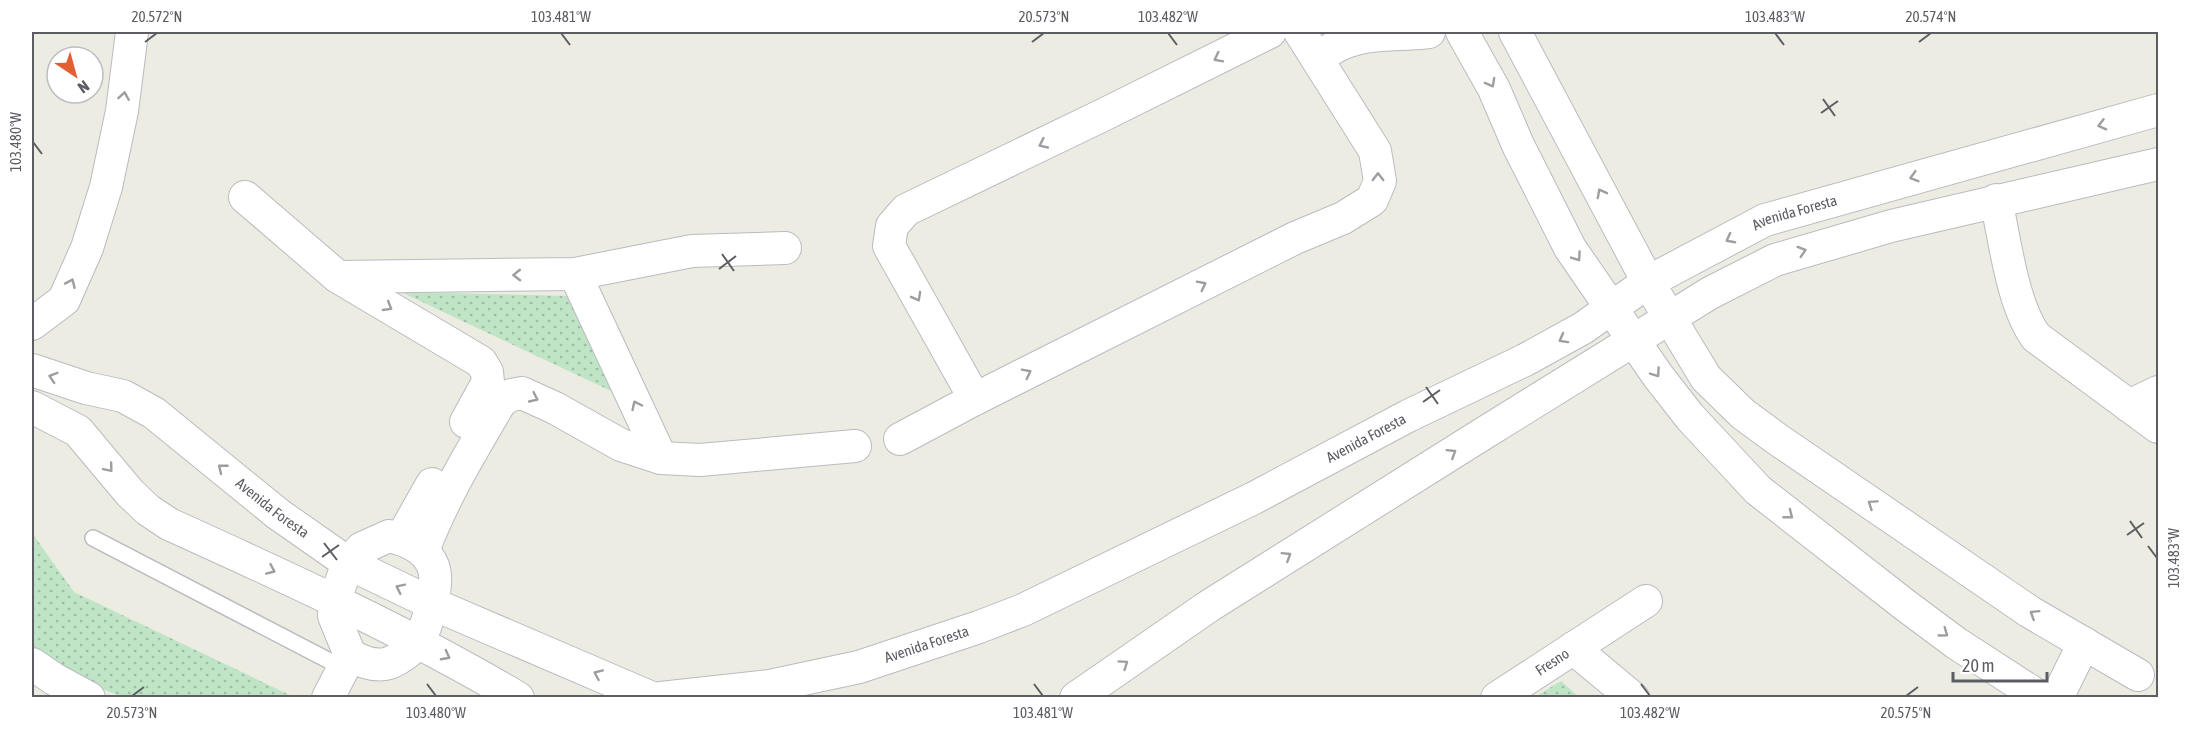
<svg xmlns="http://www.w3.org/2000/svg" width="2190" height="729" font-family="'Asap Condensed',sans-serif">
<defs>
<pattern id="grass-dots" width="8" height="8" patternUnits="userSpaceOnUse" patternTransform="scale(1.5)"><rect width="8" height="8" fill="#c0e4c6"/><path d="M2 2h.1M6 6h.1" fill="none" stroke="#9fbca4" stroke-width="1.8" stroke-linecap="round"/></pattern>
</defs>
<rect width="100%" height="100%" fill="#edece2"/>
<path fill="url(#grass-dots)" d="M401,292l171,4 39,95z
M32,533l42,59 220,105h-171l-55,-21 -36,-25z
M1561,681l18,16h-44z"/>
<g fill="none" stroke-linecap="round" stroke-linejoin="round">
<g stroke="#babbc1" stroke-width="18">
<path id="lane" d="M93,538l250,130"/>
</g>
<g stroke="#babbc1" stroke-width="34">
<g id="street">
<path d="M1462,32l32,57 24,56 52,103 88,128 32,41 68,73 147,115 51,38 85,55"/>
<path d="M1515,32l133,250 58,96 37,36 34,25 253,173 108,63"/>
<path d="M1318,58c37,-29 68,-21 111,-26"/>
<path d="M245,197l93,80 143,85 6,10 1,10 -22,40"/>
<path d="M1996,200c9,40 16,104 40,137l122,90"/>
<path d="M575,274l86,184"/>
<path d="M339,277l236,-3 117,-23 93,-3"/>
<path d="M32,324l32,-24 23,-52 19,-61 16,-76 10,-79"/>
<path id="s1" d="M32,370l54,18 37,8 31,17 124,101 70,49 85,41 219,94"/>
<path d="M975,399l-86,-153 3,-20 14,-16 195,-94 169,-84"/>
<path d="M2129,406l29,-14"/>
<path d="M32,407l46,24 52,62 18,17 21,14c119,54 236,107 349,174"/>
<path d="M900,439l75,-40 320,-161 48,-20 29,-18 8,-19 -5,-30 -75,-119"/>
<path d="M389,536c17,4 37,12 44,30 7,17 -5,60 -15,75 -6,9 -22,21 -33,23 -14,2 -24,-3 -35,-9l-16,-39 1,-17 13,-36 14,-15z"/>
<path d="M401,539l31,-55"/>
<path d="M423,551c20,-53 49,-101 78,-150l10,-6 11,-2 33,15 66,37 40,13 39,2 155,-14"/>
<path d="M1573,648l60,50"/>
<path d="M32,664l22,15 35,19"/>
<path d="M328,698l22,-43"/>
<path id="s2" d="M661,698l109,-12 89,-19 120,-40 44,-17 231,-112 154,-82 117,-56 58,-32 65,-46 117,-62 393,-110"/>
<path d="M1076,698l133,-92 272,-171 229,-142 65,-33 116,-34 267,-62"/>
<path id="s3" d="M1497,698l149,-97"/>
<path d="M2057,698l27,-55"/>
</g>
</g>
<use href="#lane" stroke="#fff" stroke-width="15"/>
<use href="#street" stroke="#fff" stroke-width="32"/>
</g>
<defs><path id="oneway-chevron" d="M-2-3.5L2.5 0L-2 3.5" fill="none" stroke-width="1.6" stroke-linecap="round" stroke-linejoin="round" transform="scale(1.5)"/></defs>
<g stroke="#9d9ea1">
<use href="#oneway-chevron" transform="translate(1218 58) rotate(153)"/>
<use href="#oneway-chevron" transform="translate(1491 83) rotate(62)"/>
<use href="#oneway-chevron" transform="translate(124 96) rotate(-81)"/>
<use href="#oneway-chevron" transform="translate(2102 125) rotate(165)"/>
<use href="#oneway-chevron" transform="translate(1043 144) rotate(155)"/>
<use href="#oneway-chevron" transform="translate(1378 177) rotate(-90)"/>
<use href="#oneway-chevron" transform="translate(1914 177) rotate(164)"/>
<use href="#oneway-chevron" transform="translate(1601 193) rotate(-118)"/>
<use href="#oneway-chevron" transform="translate(1730 239) rotate(152)"/>
<use href="#oneway-chevron" transform="translate(1802 251) rotate(-18)"/>
<use href="#oneway-chevron" transform="translate(1577 257) rotate(55)"/>
<use href="#oneway-chevron" transform="translate(517 275) rotate(179)"/>
<use href="#oneway-chevron" transform="translate(71 283) rotate(-66)"/>
<use href="#oneway-chevron" transform="translate(1202 285) rotate(-27)"/>
<use href="#oneway-chevron" transform="translate(917 297) rotate(61)"/>
<use href="#oneway-chevron" transform="translate(388 307) rotate(31)"/>
<use href="#oneway-chevron" transform="translate(1563 339) rotate(151)"/>
<use href="#oneway-chevron" transform="translate(1027 373) rotate(-27)"/>
<use href="#oneway-chevron" transform="translate(1656 373) rotate(55)"/>
<use href="#oneway-chevron" transform="translate(53 377) rotate(-162)"/>
<use href="#oneway-chevron" transform="translate(534 398) rotate(25)"/>
<use href="#oneway-chevron" transform="translate(636 405) rotate(-115)"/>
<use href="#oneway-chevron" transform="translate(1452 453) rotate(-32)"/>
<use href="#oneway-chevron" transform="translate(109 468) rotate(50)"/>
<use href="#oneway-chevron" transform="translate(222 468) rotate(-141)"/>
<use href="#oneway-chevron" transform="translate(1872 504) rotate(-146)"/>
<use href="#oneway-chevron" transform="translate(1789 515) rotate(38)"/>
<use href="#oneway-chevron" transform="translate(1287 556) rotate(-32)"/>
<use href="#oneway-chevron" transform="translate(271 570) rotate(24)"/>
<use href="#oneway-chevron" transform="translate(400 588) rotate(-154)"/>
<use href="#oneway-chevron" transform="translate(2034 614) rotate(-148)"/>
<use href="#oneway-chevron" transform="translate(1944 633) rotate(36)"/>
<use href="#oneway-chevron" transform="translate(446 656) rotate(28)"/>
<use href="#oneway-chevron" transform="translate(1124 664) rotate(-35)"/>
<use href="#oneway-chevron" transform="translate(598 674) rotate(-156)"/>
</g>
<path fill="none" stroke="#5b5d63" stroke-width="2" d="M561,33l9,12M1168,33l9,12M1775,33l9,12M145,42l12,-9M1032,42l12,-9M1919,42l12,-9M1823,99l12,17M1821,113l17,-12M33,142l9,12M722,254l12,17M719,269l17,-13M1426,387l12,17M1423,402l17,-12M2130,521l12,17M2127,535l17,-12M324,543l13,17M2148,546l9,12M322,557l17,-12M427,684l9,12M1034,684l9,12M1641,684l9,12M132,696l12,-9M1906,696l12,-9"/>
<g text-anchor="middle" stroke-width="6" stroke-linejoin="round" paint-order="stroke">
<g font-size="15" fill="#5b5d63" stroke="#fff">
<text dy="5" stroke="none"><textPath href="#s2" startOffset="1244">Avenida Foresta</textPath></text>
<text dy="5" stroke="none"><textPath href="#s2" startOffset="758">Avenida Foresta</textPath></text>
<text dy="5" stroke="none"><textPath href="#s1" startOffset="282">Avenida Foresta</textPath></text>
<text dy="5" stroke="none"><textPath href="#s2" startOffset="272">Avenida Foresta</textPath></text>
<text dy="5" stroke="none"><textPath href="#s3" startOffset="66">Fresno</textPath></text>
</g>
</g>
<rect width="2190" height="729" fill="none" stroke="#ffffff" stroke-width="66"/>
<g transform="translate(75 75) rotate(144)"><circle r="28" fill="#ffffff" stroke="#bdbec1" stroke-width="1.5"/>
<path d="M0-4.5L10 22L0 15L-10 22Z" fill="#e35e33"/>
<text y="-9" font-size="16" font-weight="bold" text-anchor="middle" fill="#5b5d63">N</text>
</g>
<path d="M1953 672v9h94v-9" fill="none" stroke="#5b5d63" stroke-width="3"/>
<text x="1962" y="672" font-size="18" fill="#5b5d63" stroke="#ffffff" stroke-width="4.5" paint-order="stroke">20 m</text>
<rect x="33" y="33" width="2124" height="663" fill="none" stroke="#5b5d63" stroke-width="2"/>
<g font-size="15" text-anchor="middle" fill="#5b5d63">
<text x="157" y="22">20.572°N</text>
<text x="561" y="22">103.481°W</text>
<text x="1044" y="22">20.573°N</text>
<text x="1168" y="22">103.482°W</text>
<text x="1775" y="22">103.483°W</text>
<text x="1931" y="22">20.574°N</text>
<text transform="translate(16 142) rotate(-90)" y="5">103.480°W</text>
<text transform="translate(2174 558) rotate(-90)" y="5">103.483°W</text>
<text x="132" y="718">20.573°N</text>
<text x="436" y="718">103.480°W</text>
<text x="1043" y="718">103.481°W</text>
<text x="1650" y="718">103.482°W</text>
<text x="1906" y="718">20.575°N</text>
</g>
</svg>
